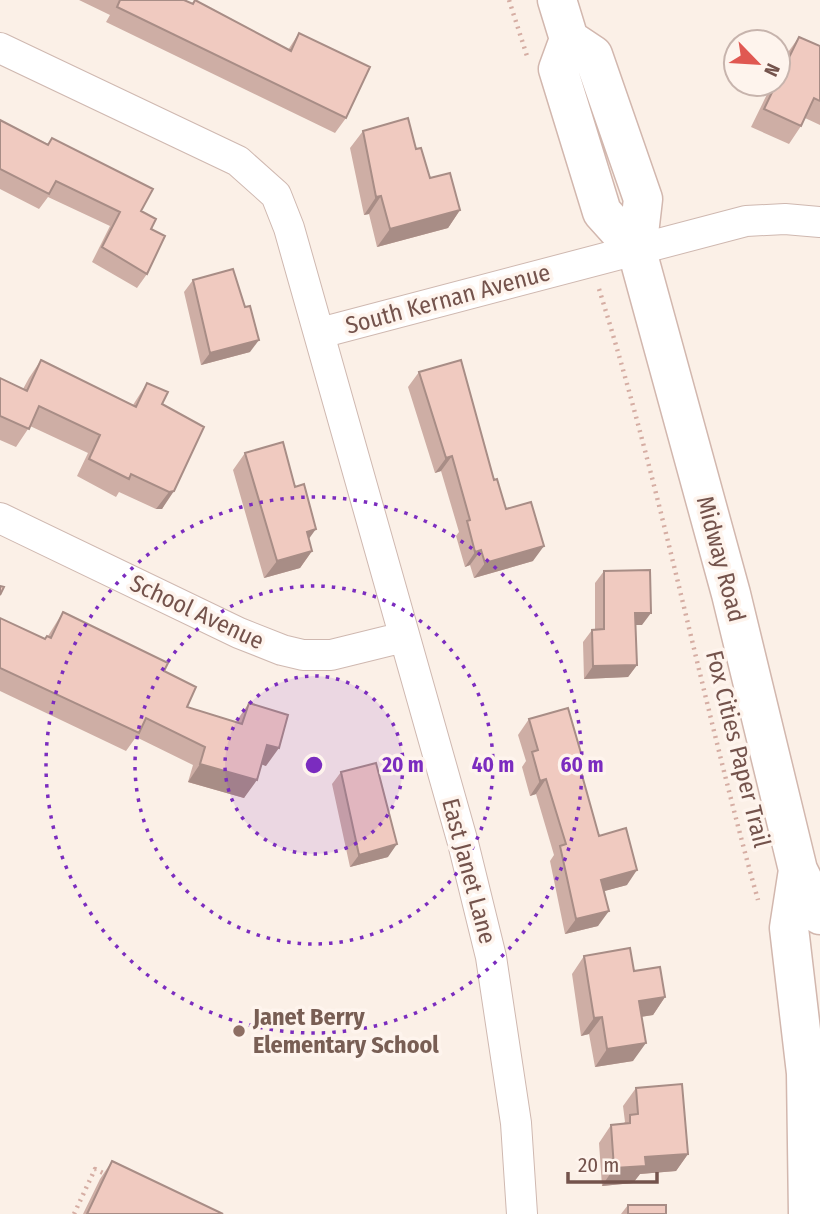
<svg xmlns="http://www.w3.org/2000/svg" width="820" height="1214" font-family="'Fira Sans Condensed',sans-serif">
<rect width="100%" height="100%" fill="#fbf0e7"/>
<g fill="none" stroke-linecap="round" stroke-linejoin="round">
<g stroke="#cfb8b0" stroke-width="32">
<path id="minor" d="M0,48l238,113 38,34 13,33 174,615 28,114 25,166 6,91
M320,333l426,-112 39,-2 35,3
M0,518l239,115 43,17 21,5h28l73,-18"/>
</g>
<g stroke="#d2b7ae" stroke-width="41">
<path id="secondary" d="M557,0l12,39 -11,30 44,143 35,39
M569,39l24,16 50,144 -6,52 94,343 67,276 22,45
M798,870l-9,58 17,145 2,141"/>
</g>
<path stroke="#d5ada3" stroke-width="4.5" stroke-dasharray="2 5" stroke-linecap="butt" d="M509,0l18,56
M599,289c63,201 102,408 159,611
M74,1214l21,-45 14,7"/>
<use href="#minor" stroke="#fff" stroke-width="30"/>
<use href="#secondary" stroke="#fff" stroke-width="38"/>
</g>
<path fill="#ceaea5" d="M79,0h105l8,4 3,-4 93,50 11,-17 47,85 -11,15 -229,-111 4,-7z
M799,37l21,9v79l-15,-7 -4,8 -12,18 -38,-17 21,-43h6v-12l8,-17z
M0,120l48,24 4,-6 89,73 10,18 -4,45 -10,14 -45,-26 18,-36 -62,-29 -9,12 -39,-20z
M363,131l53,18 14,29 30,32 -12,18 -71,19 -8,-33 -5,1 -14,-67z
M193,280l52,27 5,45 -49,13 -17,-73z
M41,360l92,45 14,-22 15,21 42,23 -42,82h-6l-37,-17 -3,5 -39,-21 11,-23 -58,-27 -14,21 -16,-7v-62l23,11 6,-11z
M419,372l75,108 12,29 27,52 -59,17 -4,-13 -5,2 -9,-31 3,-4 -18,-61 -6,2 -27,-86z
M245,453l64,86 3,12 -12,17 -36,10 -31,-108z
M604,571l38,54h-7l2,40 -9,12 -44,2 -1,-37 9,-12h3v-47z
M63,612l101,59 23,36 49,15 13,-19 17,63 -5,-2 -17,34 -56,-16 5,-17 -57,-28 -10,14 -126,-60v-73l45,21 3,-3z
M529,719l56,48 -4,5 18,64 28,49 -23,6 -6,35 -33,8 -15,-73 4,-6 -18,-61 -6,2 -8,-29 4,-6 -8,-26z
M341,772l47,85 -38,10 -18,-83z
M584,956l50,15 31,26 -12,18 -12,2 -8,44 -38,6 -6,-33 -8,2 -9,-62z
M636,1088l52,66 -12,17 -36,3 -7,9 -31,3 -3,-43 12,-18 12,-1 2,-2 -2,-16z
M112,1161l111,53h-140l17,-35z
M628,1205l38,9h-45z"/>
<path fill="#a88d86" d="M381,196l-12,18 -5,1 12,-18z
M460,210l-12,18 -71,19 13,-18z
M259,340l-9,12 -49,13 9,-12z
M452,456l-11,15 -6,2 11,-15z
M174,491l-12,18h-6l13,-17z
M316,529l-13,18 4,-15z
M544,546l-11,15 -59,17 11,-15z
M481,550l-11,15 -5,2 10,-15z
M312,551l-12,17 -36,10 13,-17z
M635,613h16l-9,12h-16z
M637,665l-9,12 -44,2 9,-13z
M267,745l12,3 -13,18 -11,-4z
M200,764l57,16 -13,18 -56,-16z
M546,779l-10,15 -6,2 10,-15z
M397,844l-9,13 -38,10 9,-12z
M637,870l-10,15 -37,10 11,-15z
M609,911l-11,15 -33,8 11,-15z
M665,997l-12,18 -27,4 13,-18z
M602,1017l-13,17 -8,2 13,-18z
M646,1043l-13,18 -38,6 12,-18z
M688,1154l-12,17 -36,3 -7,9 -31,3 12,-18 31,-11z"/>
<path fill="#f0cac0" stroke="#a88d86" stroke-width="2" d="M120,0h64l9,4 2,-4 96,51 8,-18 71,34 -24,51 -229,-111z
M799,37l21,9v55l-6,-3 -13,28 -37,-17 12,-25h2v-4z
M408,118l8,31 5,-1 9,30 20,-5 10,37 -70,19 -9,-33 -5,1 -13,-66z
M0,120l48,25 4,-7 101,51 -12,22 15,8 -5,10 14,7 -18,38 -45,-27 18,-35 -64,-31 -7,13 -49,-25z
M233,269l12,38 5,-1 9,34 -49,13 -17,-73z
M41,360l95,47 11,-24 21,9 -6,12 42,23 -30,64 -5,1 -38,-18 -2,5 -40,-20 11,-24 -61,-29 -10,23 -29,-13v-38l27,13z
M461,360l33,120 3,-1 9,30 25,-7 13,44 -59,17 -4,-13 -6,2 -8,-31 3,-1 -18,-64 -6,2 -27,-86z
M283,442l12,45 9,-3 12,45 -9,3 5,19 -35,10 -32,-108z
M650,570l1,43h-16l2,52 -44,1 -1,-36 12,-1v-58z
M0,586l4,1 -4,8z
M63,612l105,51 -4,8 32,16 -9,20 55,17 7,-21 39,12 -9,33 -12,-3 -10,35 -57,-16 5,-17 -59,-29 -7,15 -139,-65v-50l45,21 2,-3 4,2z
M568,708l17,59 -5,1 19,68 27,-8 11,42 -36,10 8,31 -33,8 -16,-73 6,-2 -20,-65 -6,2 -8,-29 6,-2 -9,-31z
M376,763l21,81 -38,11 -18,-83z
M630,948l4,23 26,-4 5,30 -26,4 7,42 -39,6 -5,-32 -8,1 -10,-62z
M682,1084l6,70 -43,3 1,9 -32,2 -3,-43 19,-2v-8l8,-1 -2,-26z
M112,1161l111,53h-136z
M628,1205h38v9h-38z"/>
<circle cx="314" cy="765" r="89" fill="#7b2cbf" fill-opacity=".12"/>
<g fill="none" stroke="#7b2cbf" stroke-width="3.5" stroke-dasharray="3.5 7">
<circle cx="314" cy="765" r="89"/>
<circle cx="314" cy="765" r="179"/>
<circle cx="314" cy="765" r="268"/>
</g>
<circle fill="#8d6e63" stroke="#fef4ed" stroke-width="2.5" cx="239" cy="1031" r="7"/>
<g text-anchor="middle" stroke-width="7" stroke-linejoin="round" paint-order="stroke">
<g font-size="24" fill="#74534c" stroke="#fef4ed">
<text transform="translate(448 299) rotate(-15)" y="8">South Kernan Avenue</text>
<text transform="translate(721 559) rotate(75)" y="8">Midway Road</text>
<text transform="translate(197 612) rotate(25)" y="8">School Avenue</text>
<text transform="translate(738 749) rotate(76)" y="8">Fox Cities Paper Trail</text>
<text transform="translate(469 871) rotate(75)" y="8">East Janet Lane</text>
</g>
<g font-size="24" font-weight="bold" fill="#785e54" stroke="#fef4ed" text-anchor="start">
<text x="253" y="1025">Janet Berry<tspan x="253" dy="28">Elementary School</tspan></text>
</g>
</g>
<circle cx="314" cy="765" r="10" fill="#7b2cbf" stroke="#fef4ed" stroke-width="3.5"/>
<g font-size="21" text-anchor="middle" font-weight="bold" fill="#7b2cbf" stroke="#fef4ed" stroke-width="7" stroke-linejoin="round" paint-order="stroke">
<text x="403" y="772">20 m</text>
<text x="493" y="772">40 m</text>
<text x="582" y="772">60 m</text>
</g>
<g transform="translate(757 63) rotate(115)"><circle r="33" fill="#fef4ed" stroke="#c7b4ad" stroke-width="2"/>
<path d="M0-5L12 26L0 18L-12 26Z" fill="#e05852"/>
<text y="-10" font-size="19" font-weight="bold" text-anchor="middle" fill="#74534c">N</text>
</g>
<path d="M568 1172v10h89v-10" fill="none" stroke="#74534c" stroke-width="3.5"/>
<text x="578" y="1172" font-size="21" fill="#74534c" stroke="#fef4ed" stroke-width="5" paint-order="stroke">20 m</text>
</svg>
